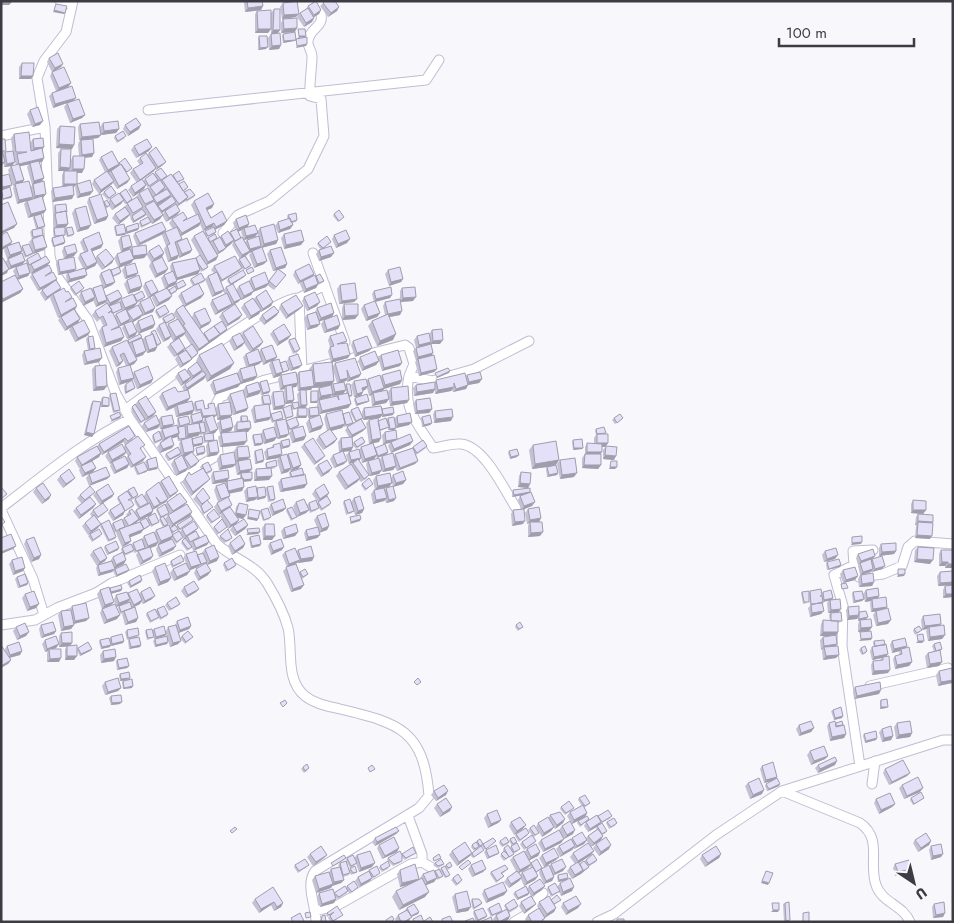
<svg xmlns="http://www.w3.org/2000/svg" width="954" height="923" font-family="Jost,sans-serif">
<rect width="100%" height="100%" fill="#f8f7fc"/>
<g fill="none" stroke-linecap="round" stroke-linejoin="round">
<g stroke="#c0bdd3" stroke-width="11">
<path id="minor" d="M60,1l11,4
M148,110l278,-30 13,-20
M1,136l44,-9
M223,233l15,-18 31,-14 39,-32 16,-33 -3,-37 -11,-3c-1,-13 2,-27 2,-40 0,-5 -5,-10 -4,-15 2,-16 21,-13 10,-35l6,-5
M313,253l32,89
M302,371l-3,-73 26,-13
M409,376c-7,32 8,47 24,72 9,-1 19,-5 28,-4 23,2 43,45 55,64
M125,410c27,-19 149,-114 174,-112
M130,419l87,125c16,15 37,19 50,39 8,13 17,30 21,45 5,21 -3,52 17,68 10,8 23,10 35,13 59,14 84,21 89,87l-10,12 -104,63c-10,14 1,35 1,51
M174,481l44,-26 -3,-49 5,-9 45,-17 140,-35 4,3 5,16 -5,12 23,5 42,-12 55,-28
M1,508c42,-32 82,-66 129,-89l-14,-25 -28,-74 -34,-48 -4,-16 -5,-129 -8,-49 7,-17 22,-29 7,-31
M1,510l32,69 11,36
M854,565l5,12 24,-3 19,-8 6,-19 7,-6 38,3
M1,625l34,-5 22,-12 39,-15 16,-10 68,-28
M870,686l78,-18
M860,766l-18,-120 1,-40 -9,-31 20,-10 -1,-14 20,-1
M872,784l3,-23
M782,791l78,32c23,16 8,40 16,62 6,18 27,20 34,37
M408,816l14,38v8l12,7
M316,911l22,-6 73,-41 11,-2
M514,922l19,-11 3,-10 7,-8
M597,922l17,-8 102,-79 66,-44 161,-51h10"/>
</g>
<use href="#minor" stroke="#fff" stroke-width="9"/>
</g>
<path fill="#c4c1d4" fill-rule="evenodd" d="M245,1h17l1,5 -2,4 -16,2 -1,-10z
M283,3l13,14 -14,2 -2,-12z
M323,3l16,4 -2,4 -9,6 -8,-11z
M308,6l13,4 -2,4 -5,3v1l-2,4 -8,5 -7,-10 3,-4 6,-4z
M274,9l6,21 -3,3 4,12 -2,4 -10,1 -1,-12 3,-4h6h-6v-5l-3,4h-13v-19l2,-3 14,2z
M283,19l12,13 -14,1v-10z
M283,34l13,6 -2,1 -11,2 -1,-7z
M259,36l7,13 -8,1v-12z
M49,58l12,9 -9,5 -5,-10z
M22,63l11,13 -2,3h-12v-12z
M52,72l19,11 -3,4 5,14 12,14 -3,3 -12,5 -6,-16 3,-4 -14,5 -4,-12 3,-3 4,-2 -6,-15z
M30,110l10,15 -8,2 -5,-13z
M103,123l16,6 -3,4 -15,2 -1,-8z
M80,124l21,11 -3,3 -5,1 1,14 -2,4 -8,1 -2,15h-5l-3,14h-1l-1,12 -20,3 -1,-11 2,-3 9,-1v-12l2,-4h-6v-18l3,-4 10,11 2,-4h6l-1,-12 2,-4h-1l-1,-13z
M125,125l14,4 -11,7 -5,-7z
M60,126l14,19 -2,4 -16,-1 1,-19z
M14,134l17,17 -1,-8 3,-4 9,11 2,8 -2,4h-3l5,16 -3,4 2,16 3,12 -2,3 -3,1 4,12 -2,2h-1l2,22 -11,4 -1,1 -7,3 -3,-7 -2,3 3,10 -7,3 11,-3 -2,-4 2,-1h14l9,3 -3,4 -16,8 -1,-2 -2,4 -10,4 5,9 -3,4 -19,10v-21l14,-7 -2,-4 3,-4 -8,3 -1,3 -6,3v-17l4,3 4,-4 -2,1 -3,-9 2,-2 -5,2 11,-8 -2,3 11,3 1,-2 9,2 -2,-6 3,-3 -2,-7 2,-2 4,-1 -3,-11 1,-2 -6,2 -4,-14 2,-3 -9,3 -4,-16 1,-2h-1l-5,-16 3,-4 5,-1 -2,-7 1,-2h-1l-2,10 -8,1v-3l-3,2v-27l4,13 8,2 -2,-16zM29,164l-2,3 5,18 -1,2 -9,-5 2,-2 -4,-14z
M115,136l10,2 -8,5 -3,-5z
M134,146l15,5 -13,7 -5,-8z
M149,153l14,12 -7,5 -1,-1 -1,2 -12,9 1,1 2,-2 9,-5 1,-2 12,4 6,-1 11,4 -2,1 -4,3 9,6 -4,2 1,1 11,3 -1,2 -8,5 -1,-1 -8,6 3,4 -3,4 -11,7 -4,-7 -2,4 -8,5 -2,-2 -1,2 -8,4 -2,-5 1,-2 8,-4 -2,-2 -13,8 -3,-5 2,-2 -2,1 -1,-2 -1,2 -10,8 -6,-7 3,-4 9,-7 3,-3h-2l-2,-3 -2,3 -9,6 -3,-4 -3,3 2,7 -2,4 -12,4 -7,-22 2,-4 15,4h4l2,-3 10,-6 12,6 -1,2 5,-4 3,-4 9,-3 2,-3 9,-6h-1l-10,7 -2,-3 -2,4 -11,8 -5,-7 3,-4 6,-3 -7,-10 3,-4 7,-4 -3,-4 3,-3 7,-3zM174,204l1,1 -10,6 -3,4v-2z
M101,157l31,11 -6,5 4,6 -3,4 -10,6 -4,-6 -2,2 -12,9 -7,-10 2,-4 11,-8 -6,-12z
M77,184l13,11 -13,3 -2,-11z
M104,192l12,1 -8,7 -6,-6z
M194,201l18,7 -5,2 4,8 16,3 -3,4 -9,5v4l-8,3v1l9,1 4,-1 1,-2 9,-3v-1l6,-2 -3,-7 3,-4 12,8 9,5 3,-4 18,12 -2,4 -15,4v-1l-1,1 4,16 -10,4 -5,-13 3,-3 -3,1 -3,3 5,9 -1,2 -7,3 -1,-2 -3,3 -18,11 3,8 -3,3 -9,4 -7,-18 3,-3 6,-3 -3,-3 3,-4 24,-5 2,-2 -8,-14 1,-2v-1l-2,2 -5,4 -3,3 -6,4 1,1 -2,4 -9,5 1,2 -2,2 -5,3 -1,-2 -2,4 -21,6v1l-2,4 -7,3 1,2 5,-3 2,-3 10,1 -2,2 -7,3 -1,2 -5,3 -2,5 -13,7 -4,-9 1,-2 -3,1 3,15 -11,4 -2,2 -7,4 4,10 -2,4 -8,3 -5,-11 2,-3 -6,2 -1,1 7,9 -3,4 -17,6 -5,-16 3,-4h2l-4,-8 -3,3 -5,-7 3,-4 11,-7 -1,-2 -9,5 -3,-7 -10,6 -4,-10 2,-4 11,-3 1,-1 9,-3 -3,-9 2,-3 10,-3 7,-3 -4,-9 3,-4 9,-3 -5,1 -3,-11 3,-4 9,12 2,-2 5,-1 -4,-10 2,-3 31,-3 -1,2 8,-3 -4,-6 3,-4 15,-1 -1,2 10,-5 -5,-10zM200,224l3,7 9,-4v1l-7,3 -1,2 -10,3 -3,4 9,16 -4,2 -24,5 -2,3 1,6 -7,3 -3,3 4,11 -8,4 1,-2 -13,-8 -2,4 5,11 -8,4 -3,4 -10,6 -1,-2 8,-3 3,-4 7,-4 -11,-4 -12,4 -2,4 -10,3 10,-5 -13,-4 -3,-8 9,-4 3,-3 -2,-5 7,-3 1,-2 -2,-4 12,-5 3,-4 10,-1 3,-3 4,7 -2,4 6,12 10,-5 3,-4 -6,-12 2,-4 -15,-2 -2,3 -8,-8 24,-12 -1,1 4,11 -2,3 4,13 9,-3 2,-3v2l11,-5 2,-3 -11,-9 1,-2 -1,-3 18,-10zM242,230l-1,2 2,6h-2l-3,-6zM258,233v3l-11,4 -2,2 -1,-2 11,-3zM122,310v1l-6,3 -2,2 -1,-2z
M55,205l12,8 1,11 -3,3v3l1,-2 7,8 -6,1 -2,-5v3l-2,2 2,5 -1,2 -11,3 -2,-7 3,-2 -1,-8 1,-1 -1,-12 1,-3v-7z
M75,209l16,16 -3,4 -11,3 -5,-19z
M334,214l8,5 -4,3 -5,-6z
M288,215l9,5 -1,2 -4,1 1,2 -3,4 -12,4 -3,-7 3,-4 10,-3 -1,-2z
M115,226l10,2 1,-1 12,3 -12,4v-1l-1,2 -9,1 -2,-8z
M284,234l17,11 -17,4 -3,-11z
M334,235l13,8 -11,5 -4,-9z
M83,239l20,5 -2,4 -9,3 3,7 2,-2 17,3 -2,4 -10,7 -5,-7 -2,3 -10,4 2,5 -3,3 -17,5 -1,-7 1,-3 -9,2 -2,-11 2,-4 6,-1 -2,-8 2,-4 10,9 -8,3 10,10 -2,2 9,-3 -5,-10 2,-4 4,-2 -4,-10z
M318,243h12l-7,6 8,8 -12,4 -3,-7 3,-4h2l-4,-6z
M270,250l17,14 -2,4 -6,1 7,6 -12,15 -7,-5 -1,2 -13,5 -2,3 -10,5v-1l-3,3 -23,13 -5,-11 2,-4 13,-6 -2,-3 3,-4 4,-2 -3,-4 1,-2 16,-2 -13,8 5,5 3,-4 9,-4 3,-4 17,4 9,-12 -4,1 -6,-17z
M125,266l13,7 -3,3 -10,3 -3,-9z
M388,270l15,9 -2,3 -12,4 -4,-12z
M52,271l-1,2 5,7 3,11 7,1 6,5 -2,3 5,10 3,13 -13,8 -7,-11 3,-3 -3,1 -8,-20 2,-2 -7,5 -5,-8 2,-3 4,-3 -8,4 -8,-14 2,-3z
M295,271l19,3 -2,2 3,1 9,4 -2,2 -4,2 -2,3 -12,5 -4,-9 1,-2 -3,2 -5,-9z
M191,279l14,1 -1,2 -5,2 5,10 -3,4 -16,9 8,12 -1,-2 2,-4 15,11 -9,5 3,5 19,-13 -3,-4 3,-4 20,2 -3,4 -13,8 1,2 -1,2 -29,21 1,1 -1,2 -5,4 -3,3 -9,6 -5,-9 3,-4 6,-4 1,-2 6,-4 -7,-11 -5,4 6,10 -2,4 -9,5 -7,-10 3,-3 7,-5 -4,2 -2,-4 -2,2 -6,3 -7,-13 3,-4 5,-2 -2,-4 1,-1h12l-2,2 -7,4 1,3 1,-3 9,-5 -4,-5 3,-4 7,-5 -5,-9 3,-3 12,-7 -3,-5z
M127,280l13,10 -12,4 -4,-10z
M340,285l17,14 -3,3 -15,2 -2,-15z
M71,287l12,3 -8,6 -5,-7z
M402,288l11,13 -13,1v13l-11,2 4,23 -16,6 -9,-20 4,-5 13,-6 -2,-9 2,-4 15,-2v-9z
M374,291l16,7 -14,4 4,11 -3,4 -11,4 -5,-12 3,-4 10,-3 -2,-8z
M256,297l17,5 -2,4 -10,6h-1l-1,2 -10,6 -8,-12 3,-4 10,-5z
M304,297l13,9 -10,5 -5,-10z
M281,304l19,5 -14,10 -7,-11z
M344,304l14,11 -3,4 -13,1v-12z
M317,308l17,5 -2,4 -13,4 -2,6 -10,3 -3,-12 3,-3 8,-3z
M156,310l12,4 -9,5 -4,-7z
M279,312l-3,4 -12,9 -5,-6 3,-4z
M324,320l16,5 -2,4 -14,4 -3,-9z
M138,321l17,3 -2,4 -15,6 -3,-9z
M72,326l18,6 -3,4 -12,6 -6,-12z
M432,330l8,14h-9l2,9 -2,3 6,13 -3,3 -15,4 -4,-14 2,-2 -1,1 -3,-10 3,-3 -2,-8 3,-4 13,1v-4z
M273,331l15,8 -11,7 -7,-12z
M151,332l9,13 -3,1v1l-2,4 -8,2 -4,-11v13l-7,3 1,2 -3,4 -4,2 3,8 1,-2 19,7 -2,4 -14,6 -4,-10 -1,1 2,9 -9,5 -1,-8 5,-4 -10,3 -3,-13 2,-4 8,-2 -4,-9h-1l2,4 -3,4 -4,2 -7,-16 3,-4 16,-6 14,-4 -1,2 1,1 3,-3 5,-2v-1z
M243,333l20,9 -3,4 -9,6h8l2,-3 16,8 -3,3 6,3 9,7 -1,1 -6,2 -2,3 -7,2 -4,-13 2,-4 -8,4 -1,-4 -3,3 -5,2 3,10 -3,4 -14,4 -2,3 -24,8 -4,-10 3,-4 24,-8 3,-4 6,-2 -3,-10 3,-3 4,-2 -6,-9 -2,3 -8,5 -5,-10 3,-4 9,-2z
M330,336l17,5 -2,2 3,15 -15,4v4l2,-3 26,11 -2,3 -12,5v-2l-1,1 -3,1 2,4 1,-2 6,11 -1,2 -2,1 2,6 -3,4 -29,6 -1,-4 1,5 -1,1 3,13 -12,4 -3,-10 3,-4 8,-3 -9,2v-8l1,-2 8,-1v-3l2,-4 7,-2 -8,2 -1,3h-7v-10l1,-2h6l2,-3h-7l-1,2h-5l1,15 -2,3 1,10h-10l1,-9 -5,1 -1,-5 1,-2 6,-1 -1,-8 3,-3h-2l-1,-6 -1,2h-3l1,13 -2,3 -7,1 -1,-15 -4,1 -2,-11 3,-4h15l3,-3 10,-2v-1l4,-5 18,-2 -3,-11 2,-4 -2,-7zM333,370l4,13 -4,1 -2,3 3,-6zM346,390v3l-16,4 2,-2v1l11,-2z
M88,337l7,12 4,13 -15,3 -2,-10 2,-4 4,-1 -2,-11z
M289,340l10,11 -6,3 -5,-12z
M353,341l19,7 -3,3 -14,6 -4,-12z
M199,355l31,14 -23,13 -2,-5 -1,2 -18,12 4,7 -3,4 7,8 -2,4 -16,3 -2,-9 1,-1 -9,4 -7,-14 3,-4 16,-1 6,-1 -2,-4 3,-3 6,-4 -1,-1 -2,2 -7,5 -6,-9 3,-4 9,-2 1,-2 9,-6 -1,-2z
M381,355l19,11 -18,5 -3,-10 -3,4 -14,6 -4,-10 2,-4 18,1z
M289,357l10,11 -9,3 -3,-10z
M95,366l9,24 -11,1 -1,-22z
M382,375l20,5 -2,4 -16,5 -2,2 7,8 -3,4 -14,3 -1,-10 1,-1 -3,1 -2,-8 -2,2 -2,1v1l-2,4 -7,1 -3,-12 3,-4h12l2,-2 13,-2z
M467,375l15,4 -3,4 -11,2 -2,4 -13,3 -1,-2 -1,1 -16,3v-4l-2,3 -19,3 -1,-8 3,-3 19,-3 1,-2 30,-3z
M260,382l9,11 -8,2 -1,-4 -1,3 -13,4 -3,-8 3,-4 13,-3z
M391,388l16,15 -17,3 -2,-14z
M273,392l10,16 10,8 -1,1 -6,2v2l13,4 -1,2 6,13 -12,3 -3,-10 2,-3 -3,1 1,3 -3,3 -9,2v-2l-3,4 -10,3 -3,-9 2,8 -2,2 -7,1 -2,-9 1,-2 8,-1 2,-4 13,7 -2,-13 1,-2 -3,1 -2,-5 -1,2 -15,3 -3,-13 3,-4 8,-1 -1,-7 1,-2 9,8 -2,2 2,8 12,4v2l2,-1 -3,-10 -9,1 -2,-14z
M110,394l8,18 -5,1 -4,-17z
M230,394l18,14 -2,3 -13,4 -2,-5 1,5 -2,2 3,10 -2,4 -7,2 10,-1v-6l3,-4h3v-4l1,-2 7,16h-2l-2,13 -24,2 -2,-10 3,-3h-1l-3,-11 4,-3h-4l-1,-12 2,-4 11,-2 -2,-4z
M103,397l6,9 -2,1h-6v-3l-7,30 -2,3 -8,-2 7,-31 2,-3 8,1v-3z
M355,398l13,4 -12,4 -2,-6z
M416,400l16,9 -3,4 -14,1 -2,-10z
M138,401l18,11 -3,4 -14,8 -8,-15z
M195,402l10,7 3,-1 -1,-2 1,-2 7,13h-2l2,16h-2l1,7 -1,1 4,14 -10,2 -1,-11 2,-4 -4,1 -1,-7 1,-2h3l-2,-6 1,4 -1,2 -5,1v-1l-2,2 -12,2 6,1 10,6 -8,2v4l-1,2 3,12 -8,5 -1,-1 -1,2 -10,5 -5,-12 3,-4 7,-5 -2,-12 2,-2h-3l-1,-4 -5,1v10l-12,5 -3,-6 5,-6v-1l-1,1 -7,3 -2,-7 1,-2 7,-3 2,-3h2h-4l-1,-4 -1,3 -12,4 -5,-5 3,-4 14,-3 3,-3 11,9 6,1 -1,-7 1,-2 11,6h2l-1,-7 1,-2 9,-3v-1l-5,1 -2,-8zM202,418h5h-2l-2,4 -7,1 6,-1 1,-2z
M364,408l18,1 11,6 -11,2v-2l-2,3 -17,2v-2l-2,2 2,11 -11,6 1,6 1,-1h11l-1,2 -8,5 -3,-4v2l-2,4 -8,1 1,12 -10,4 -4,-9 3,-4 8,-3h-2l-1,-10 3,-4 8,-1 -4,-7 4,-4 -5,1v-1l-2,2 -11,3 6,8 -3,4 -11,7 -7,-10 3,-4 8,-5 -3,-13 2,-4h17l10,9 2,-1 -5,-10 1,-2 11,7v-5z
M435,411l16,10 -17,2 -1,-9z
M397,416l12,9 -13,3 -2,2h-6v-2l-8,3 -1,11 -6,1 2,6 13,3 -1,2 -10,4 -1,-2 -2,3 -12,4 -1,-5 -2,3 9,13 -2,-10 2,-3 11,13 -10,2v-1l-3,4 -5,3 -2,-2 -2,2 -12,8 -9,-14 3,-4 12,-7 1,-2 -3,1 -3,-9 3,-3 10,-2 2,-3 8,-3 -3,-21 3,-3 9,1 9,-1 1,-2 6,1z
M422,417l10,6 -2,2 -8,2 -1,-9z
M614,418l7,2 -6,4 -3,-4z
M129,426l4,14 9,9h-1l2,12 -12,7 -2,-3 -2,3 -13,6 -4,-8 2,-4 14,-4 2,-2 -2,-3 -2,2 -14,9 -5,-8 3,-4 16,-5 1,-2 -2,-3 -21,13 -1,-1 -2,3 -7,4 1,11 -11,5 -3,-7 1,-2h-1l-4,-7 2,-4 20,-11 2,-2z
M596,429l9,5 3,9 -3,4h-3l-2,7 1,11 -3,4 -16,-1v-10l3,-4v-7l2,-4 7,1v-6l2,-3 -1,-4z
M385,432l12,7 13,6 -19,8 -3,-7 2,-3 -7,1 -1,-9z
M573,440l9,9 -9,1 -1,-8z
M281,441l9,4 -1,2 -8,2 -1,-7z
M304,444l18,15 -8,6 -13,-18z
M273,445l7,11 7,-1 1,-1 13,11 -3,4 -8,2v-1l-2,2 -7,2 -4,-14 2,-2 -13,2 -2,-8 3,-3 4,-1z
M533,445l26,15 -3,5 2,8 -1,2 -10,2 -1,-8 1,-2 -15,2 -3,-19z
M606,446l8,14 -11,-1v-9z
M237,447l11,12 4,10 -3,3 -4,1 7,6 -1,2 -8,1 -1,9 -13,3 1,2 -2,2 2,9 5,7 1,-7 3,-4 4,16 -6,-2 2,3 -3,4 -8,5 -8,-13 2,-3 -3,2 -5,-8 4,-5 -4,-12 2,-4 9,-3 1,-1 -14,2 -1,-8 2,-4 14,9 13,-3v-3l1,-1 -4,1 -2,-10 -2,2 -14,3 -2,-11 3,-4 15,5 -1,-9z
M413,447l13,1 -10,7 -1,9 -18,7 -2,-4 -2,3 -11,2 -2,-12 2,-4h12l1,-2 17,-6z
M255,451l9,9 -1,2 -8,2 -1,-11z
M509,451l8,6 -7,2 -2,-6z
M181,453l-1,2 -12,6 -3,-5 1,-2z
M147,460l11,7 -1,2 -9,2v-1l-2,2 -9,3 -3,-7 1,-2 12,3 -2,-8z
M560,460l14,17 -14,2 -3,-15z
M266,463l10,5 -5,1 -2,11 -15,1v-8l2,-4 10,-1 -1,-3z
M202,465l10,5 -1,2 -4,2v8l-16,14 -9,-14 7,-10 2,3 10,-6 -1,-2z
M318,465l11,7 -8,5 -6,-9z
M290,472l14,3 3,9 -3,4 -24,4 -2,-9 3,-4 9,-2 -1,-4z
M521,472l9,12 -2,4 -10,-1 1,-11z
M89,474l21,2 -3,3 -18,7 -3,-8z
M393,475l13,5 -3,4 -10,3 1,14 -8,2 -1,-3 -1,1 -11,3 -2,-10 3,-4h1l-2,-10 3,-4 15,2zM392,483l1,3 -7,2 -1,2 -1,-2z
M60,476l12,5 -9,7 -6,-8z
M161,481l14,13 -7,5 -2,3 -13,8v1l-2,4 -13,6 -2,2 12,4 -5,3 -2,3 -11,4 1,4 -3,3 -6,3 -6,-14 1,-2 -2,2 -4,-8 2,-2 9,-2 2,-3 3,-2 -1,-1 3,-4 5,1 4,-4 -4,-7 1,-2 9,-3 2,-4 13,-9z
M362,484h11l-8,7 -4,-6z
M267,487l8,12 -1,2 -6,1 -2,-13z
M36,488l15,7 -2,4 -7,5 -9,-12z
M247,488h10l9,8 -1,2 -8,2 -1,-1 -1,1 -9,2 -2,-11z
M530,488l2,18 -8,3 -1,15 -11,2 -1,-12 2,-4 8,-1 -3,-9 2,-4 4,-1 -12,2v-5l1,-2z
M128,490l10,5 -1,2 -5,3 -1,-1 -1,1 3,7 -8,4 -2,4 -10,6 -5,-8 2,-3 10,-6 -3,-5 1,-2z
M315,490l14,3 -2,3 3,9 -9,6 -3,-5 -1,4 -7,3 -3,-8 2,-2 8,1 1,-2 -6,-8z
M96,492l18,2 -2,3 -12,8 -7,-10z
M80,495h12l-2,2 6,7 -3,4 -14,11 -6,-8 3,-3 6,-4 -5,-6z
M196,496l12,4 3,9 -8,6 -3,-8 -7,-8z
M354,498l10,11 -2,4 -7,2 -4,-12 3,8 -2,2 -6,2 -3,-12 1,-2 7,1z
M913,500l13,10 -3,4 -12,-1v-9z
M167,502h20l-3,3 6,11 -19,11 -6,-8 3,-4 2,-1 -2,-3 1,2 -1,2 -4,2 3,9 -3,1 6,1 23,-8 -1,1 -13,10 1,1 2,-3 13,2 12,14 -14,6 -1,-4 -2,2 -3,2 -6,-8 3,-4 -1,-1 -7,6 -4,-6 -1,2 5,6 -3,4 -14,7 -3,-8 2,-4 8,-3 -8,3 -1,-2 -1,3 -6,2 1,11 -11,6 -4,-10 2,-3 -4,1v-2l-1,1 -9,4v8l-10,5 -2,3 -14,4 -2,-8 1,-2 -7,-11 3,-4 14,7 -2,3 -5,3 10,-3 3,-4 9,-5 -1,-2 1,-2 10,-3 1,-2 8,-3 3,-4 10,-3 2,-3 7,-3 -4,-7 1,-2 -4,-8 1,-1 8,-4zM177,530l1,1 -5,4 -1,-1z
M296,502l10,11 -9,4 -4,-11z
M271,504l15,4 -3,3 -11,5 -3,-9z
M287,509l8,9 -4,3 -5,-10z
M528,509l13,9 -2,4 1,14 -12,1v-11l1,-3 -2,1 -2,-11z
M93,510l12,3 -8,6 1,9 -10,7 -6,-9 3,-3 7,-6 -2,-3z
M261,510l9,9 -7,2 -3,-9z
M918,514l14,9 -2,16 -15,-1 1,-12v-1h-1l1,-8z
M207,515l13,2 -9,7 -5,-7z
M317,516l12,10 -2,4 -7,2v3l-3,3 -11,3 -2,-8 2,-3 11,-3 -3,-7z
M148,517l11,5 -1,1 -7,4 -4,-8z
M101,524l15,13 -1,2 -7,3 -8,-16z
M265,524l7,16h-9l-1,-12z
M248,525l-3,4 -10,7 -5,-6 3,-4z
M214,527h13l-10,8 -4,-7z
M284,528l14,4 -3,4 -12,3 -2,-8z
M90,534l11,2 -9,6 -4,-6z
M220,536l11,4 -7,3 -5,-5z
M250,537l10,9 -9,2 -2,-9z
M26,540l15,15 -2,4 -8,3 -7,-18z
M230,543l15,1 -2,4 -11,7 -4,-9z
M270,543l12,7 -11,5 -3,-9z
M881,544l15,7 -2,3 -15,2v-8z
M105,546l13,4 -11,5 -3,-7z
M918,547l12,17 -16,-2 1,-12z
M205,549l12,12 -10,4 -1,-2 -6,3v-1l-2,2 -9,3 -2,5 -13,6 -4,-8 3,-4 13,-6 -2,-5 2,-4 12,1 4,-2z
M298,550l16,7 -2,4 -14,2v-1l-2,2 3,9 1,-1 8,2 -2,2 -4,3 -1,10 -10,3 -8,-21 4,-4 -5,-12 3,-3 12,-1z
M941,550h12l-1,18h-7v-2h-6v-12z
M825,551l10,8 -11,3 -2,-7z
M858,554l15,5 9,10 -10,3v-1l-1,1 -8,3 11,7 -2,4 -13,1 -1,-8 2,-4 -2,-9 1,-2 -1,1 -2,-7z
M12,560l11,11 -10,4 -4,-11z
M171,561l11,2 -10,5 -2,-6z
M827,562l14,3 -1,2 -13,3 -1,-6z
M224,563l12,2 -1,2 -9,5 -3,-7z
M155,567l16,11 -3,4 -10,4 -6,-15z
M115,569l12,3 -11,5 -3,-6z
M196,569l12,6 -10,6 -4,-8z
M843,570l12,10 -12,3 -3,-9z
M940,572l13,13 -15,1 -1,-10z
M17,577l11,6 -1,2 -9,3 -3,-9z
M142,580l-1,2 -11,6 -3,-5 2,-2z
M953,585v12l-10,1v-8l2,-4z
M184,587l15,2 -3,3 -10,6 -5,-7z
M110,588l12,1 -1,2 -10,3 3,8 -3,3 -9,4 -5,-15 3,-4 10,-1z
M866,590l13,6 -1,2 9,9 -1,2 2,15 -12,2 -3,-11 2,-3h-4l-1,-9 1,-2 -6,1 -2,-8z
M810,591l12,2 1,-1 10,6 -1,2 7,12 3,9 -4,2 -2,13 1,8 -1,2v12l-13,2 -1,-9 1,-2 -2,1 -1,-10 3,-3 7,-1h-10l1,-12 2,-4 7,1 -1,-6 1,-2h-2l-1,-10 2,-3 -6,2 -2,12 -11,3 -2,-9 2,-2 -1,-13z
M141,592l11,7 -9,5 -2,-2 -1,2 -8,4 6,10 -2,4 -11,3 -3,-11 1,-1 -3,1 -2,-6 1,-2 10,-3 -1,-1 -1,1 -11,4 1,12 -13,5 -4,-11 2,-4 13,-5 -1,-5 2,-4 12,-2 11,1z
M802,592l5,11 -4,1 -2,-11z
M853,592l11,7 -2,2 -9,2 -1,-9z
M25,594l11,14 -9,3 -5,-13z
M167,603l13,1 -2,2 -9,5 -4,-6z
M72,606l17,12 -3,3 -13,3 1,1 -3,4 -10,2 -3,-16 3,-4 9,-1z
M848,607l11,5 7,7 -5,1 11,7 -3,4 -11,1v-8l2,-4 -2,1v-3l-1,1 -10,1 -1,-10z
M157,609l11,5 -1,2 -7,4 -1,-2 -9,5 -4,-8 1,-2 9,-2z
M923,616l17,10 5,9 -3,4 -14,2 -2,-10 1,-2 -5,1 -1,-10z
M177,621l14,5 -2,3 -10,4 -1,11 -8,3 -4,-13 -1,2 -11,3v-2l-1,1 -6,2 -2,-8 1,-2h7l1,-1 12,2 2,-4 7,-2z
M41,625l15,6 -2,3 -13,4 -2,-9z
M516,625l7,2 -5,4 -3,-4z
M16,627l10,9 -9,4 -4,-9z
M914,629l6,3 -5,3 -2,-4z
M127,630l11,7 3,8 -1,2 -11,2 -1,-8 1,-2 -2,1 -2,-8z
M61,633l9,13 7,3 1,-1 14,1 -2,2 -10,5 -3,-5 -3,9h-9v-11l2,-2h-8v-11z
M182,636l9,3 -6,5 -5,-6z
M111,637l13,4 -1,2 -12,3 -1,-4v5l-9,2 -2,-7 1,-2 9,-1z
M155,639l12,5 -12,3 -2,-6z
M45,640l14,4 -3,4 -3,1 6,13h-12v-9l1,-2 -3,1 -3,-8z
M874,641l12,15 2,17 -16,2 -1,-10 2,-4 7,-1 2,-2 -10,2 -2,-9 2,-4h2l-1,-4z
M892,641l14,7 6,14 -3,4 -14,3 -2,-10 2,-3 4,-1v-2l1,-2 -8,2 -2,-8z
M934,644l8,5 -2,2 2,11 -3,4 -12,2 -2,-12 3,-3 6,-2 -2,-5z
M7,646l15,5 -2,4 -10,3 1,2 -3,4 -3,-15z
M861,648l6,3 -1,2 -4,2 -3,-5z
M103,651l11,10 -13,2 -1,-8z
M117,660l12,6 -2,2 -10,2 -1,-8z
M939,671l13,12 -14,3 -2,-11z
M120,674l10,4 -1,1 3,9 -9,1 -1,-7 1,-1h-3l-1,-5z
M105,682l16,6 -3,3 -13,4 -3,-9z
M855,687l24,7 -25,5 -1,-8z
M111,696l9,8 -9,1 -2,-7z
M881,700l5,8 -6,1v-8z
M833,710l9,8 -8,2 -3,-9z
M829,723h6l8,2 -1,1 4,8 -2,4 -14,3 -3,-15z
M897,723l15,10 -2,4 -14,2 -2,-12z
M799,725l15,3 -3,4 -12,4 -3,-7z
M882,729l11,7 -2,4 -9,2 -3,-10z
M864,734l13,4 -1,2 -11,3 -2,-7z
M810,751l18,5 -3,3 -14,6 -4,-10z
M818,765h17l-17,8 -3,-5z
M762,766l15,11 -2,3 4,6 -12,5 -2,-5 1,-2 6,-3 -8,2 -4,-14z
M303,767l5,3 -4,3 -3,-4z
M885,769l22,7 -18,9 -6,-12z
M748,783l14,11 -12,5 -5,-13z
M902,785l18,7 -16,7 -5,-11z
M434,791l12,4 -10,6 -5,-6z
M579,798l11,5 -6,5 3,5 -2,4 -13,7 -5,-8 3,-4 12,-6 -4,-6z
M911,798h13l-1,1 -10,6 -3,-5z
M876,799l19,5 -3,3 -13,7 -5,-11z
M437,804l15,3 -2,4 -10,6 -6,-9z
M561,807l11,3 -7,5 -5,-6z
M487,814l14,6 -3,3 -10,5 -4,-10z
M550,815l15,4 -2,4 -8,6 -1,-2 -3,4 -9,6 -6,-10 2,-4 10,-5z
M598,816l13,2 -9,5 4,10 -4,2 1,1 -2,4 -10,7 -5,-7 -2,4 -10,5v-1l-2,2 -12,7 -4,-8 3,-3 12,-6 1,-2h14l2,-2 9,-7 -1,-1 1,-1 -9,5 -4,-6 2,-4 -6,5 -3,-4 1,-2h10z
M511,822l12,7 -9,6 -5,-9z
M607,822l9,3 -7,4 -3,-6z
M562,826l11,8 -9,5 -5,-9z
M530,828l7,6 -3,3 1,6 -11,7 -4,-6 2,-2 10,-7 -4,-5z
M399,831l-3,3 -21,12 -3,-4 3,-4z
M516,834l12,1 -9,7 -4,-6z
M510,839l7,3 -1,1 -4,3 -3,-5z
M564,839l-3,4 -18,9 -5,-9 3,-3z
M915,840l16,1 -2,4 -11,7 -5,-9z
M477,841l6,3 -1,2 -3,2v-1l-5,4 -3,-4 1,-2z
M496,841l-2,2 -9,7 -3,-4 1,-2z
M500,841l9,1 -1,2 -6,3 -3,-4z
M596,844l13,5 -10,7 -6,-8z
M379,845l20,3 -2,4 -15,7 -5,-11z
M511,846l7,5 -5,3 -1,2 -4,2 -4,3 -4,-5 4,-4 -1,-2 1,-2h6z
M931,846l10,11 -10,3 -2,-10z
M527,849l13,3 -2,4 -9,4 1,3 12,5 8,-2 1,-2 12,7 -9,4v2l-2,4 -8,3 -5,-11 1,-3 -4,3 2,3 -3,4 -11,6 -3,-7 -2,2 -10,7 -5,-6 3,-4 9,-7 -6,-11 3,-3 11,-5zM530,866l1,2 -9,4 -2,3 -1,-2 9,-5z
M486,850l12,4 -11,5 -3,-7z
M452,851l20,2 10,-1 -9,6 -3,-3 -13,11 -8,-11z
M594,851l-3,4 -12,8 1,1 6,-4h11l-1,2 -8,5 -1,2 -15,10 -5,-8 3,-4 5,-3 -5,-7 3,-4z
M310,854l14,4 -11,8 -6,-9z
M401,854h13l-9,6 -3,-3 -2,6 -7,3 -6,-6 1,-2z
M721,854l-2,4 -14,9 -5,-8 2,-4z
M357,855l15,12 -13,5 -3,-8 -6,4 -3,-6 2,13 -6,2 1,3 -3,3 -9,3 -1,2 -15,5 -4,-13 3,-4 14,-4 2,-3 8,-2 -1,-2 2,-2 6,-2v-1l1,-2h7z
M542,855l14,5 -12,7 -5,-9z
M435,863l9,1 -2,2 -5,2 -4,-3z
M895,864l16,5 -2,3 -14,4 -2,-8z
M295,865l13,1 -10,7 -4,-6z
M446,865l6,1 -4,4 -2,-3 3,9 -4,2 -5,-8 1,-2 4,-2z
M471,865l12,7 -11,5 -4,-8z
M380,866l9,2 -7,4 -3,-4z
M350,868l7,4 -1,1 -5,2 -2,-5z
M369,870l9,5 -6,4v-1l-2,3 -11,6 -4,-6 3,-4 10,-5z
M400,870l18,11 3,-2 -1,-1 3,-4 11,-2 1,-1 8,5 -1,1 -5,3v-2l-3,4 -8,3 -1,12 -26,13 -7,-13 4,-6 14,-7 -10,3 -3,-13z
M506,871l-4,3 2,2 -2,2 -6,5 -6,-9 1,-2z
M558,875l9,5 5,11 -11,5 -2,-4 -8,5 -4,-8 1,-2h9l3,-4 6,-3 -8,2 -1,-5z
M453,878l8,4 -5,4 -5,-6z
M347,886l10,2 -7,6 -3,-4v3l-9,6 -3,-2 1,2 -2,4 -14,4 -3,-10 2,-4h15l12,-5z
M529,886l13,4 -11,7 2,10 -9,7 -5,-8 2,-4 10,-6 -2,-3 -1,2 -11,5 -4,-6 2,-2 12,-3z
M484,890l23,1 -3,4 -18,8 -4,-9z
M455,894l13,17 -12,2 -4,-16z
M255,899l28,4 -2,4 -7,4 -3,-6 -12,8 -7,-10z
M472,899l10,4 -1,2 -8,5 -2,-9z
M551,900h10l-7,5 2,3 -2,4 -9,6 -2,3v1h-16l-2,-3 3,-4 11,-6 -2,-3 2,-4z
M563,903l15,5 -12,7 -5,-8z
M785,903l4,19h-5l-1,-18z
M934,904l11,9 -2,4 -10,1 -1,-11z
M505,905l13,1 -1,2 -8,5 1,3 -2,4 -4,2h-9l-2,-3 4,-5 -6,3 -4,-8 2,-1 12,4 5,-3 -2,-3z
M407,908l12,4 -1,2 -7,3 -4,5h-10l-2,-3 3,-4 8,-5h-1z
M474,911l13,5 -2,2 -9,4 -3,-9z
M327,913l14,3 -8,6h-2l-3,-4 2,-3 -3,2 -1,-2z"/>
<path fill="#a09dad" d="M2,1l10,1 -3,3h-8z
M263,6l-2,4 -16,2 3,-4z
M339,7l-2,4 -9,6 3,-4z
M54,10l11,3 -1,1 -11,-2z
M321,10l-2,4 -8,5 3,-4z
M299,14l-3,3 -14,2 2,-4z
M314,18l-2,4 -8,5 2,-4z
M297,28l-2,4 -14,1 3,-4z
M258,29h13l-3,4h-13z
M273,30h7l-3,4h-6z
M299,36h7l-1,1 -7,1z
M296,40l-2,1 -11,2 1,-2z
M307,44l-1,2 -10,2 1,-2z
M281,45l-2,4 -10,1 3,-4z
M268,47l-2,2 -8,1 2,-2z
M63,64l-2,3 -9,5 3,-4z
M21,76h12l-2,3h-12z
M71,83l-3,4 -12,5 3,-4z
M76,98l-3,3 -20,7 2,-4z
M85,115l-3,3 -12,5 3,-4z
M43,121l-3,4 -8,2 3,-3z
M141,125l-2,4 -11,7 2,-4z
M119,129l-3,4 -15,2 3,-4z
M101,135l-3,3 -19,2 3,-3z
M59,144l15,1 -2,4 -16,-1z
M44,147l-2,4 -11,1 3,-4z
M152,147l-3,4 -13,7 3,-3z
M94,153l-2,4 -12,1 2,-3z
M44,158l-2,4 -26,5 3,-3z
M15,162l-3,4 -8,1 3,-3z
M166,162l-3,3 -7,5 2,-3z
M119,164l-2,4 -11,6 2,-4z
M60,167l10,1 -2,3h-10z
M156,168l-2,3 -17,12 3,-3z
M73,169h11l-2,4h-12z
M44,178l-3,4 -9,3 2,-4z
M130,179l-3,4 -10,6 2,-3z
M24,180l-2,3 -7,1 -2,2 3,-4z
M114,181l-3,4 -12,9 2,-4z
M64,184h13l-3,3h-12z
M12,185l-3,3 -8,2 1,-3z
M146,185l-2,4 -11,8 2,-4z
M165,187l-2,4 -10,7 3,-3z
M93,191l-3,4 -13,3 3,-4z
M46,194l-3,4 -11,2 3,-4z
M74,195l-2,4 -20,3 3,-4z
M171,195l-2,3 -14,9 2,-4z
M12,196l-1,2 -9,2 1,-1z
M33,197l-3,3 -13,4 2,-4z
M188,197l-3,4 -9,6 3,-3z
M124,200l-3,4 -9,6 3,-4z
M176,202l-3,3 -14,10 3,-4z
M214,204l-2,4 -9,4 3,-4z
M46,210l-2,3 -16,5 3,-4z
M180,211l-3,4 -11,7 3,-4z
M130,214l-2,3 -10,8 2,-4z
M146,214l-1,2 -12,7 1,-2z
M163,215l-3,4 -8,5 2,-4z
M108,216l-2,4 -12,4 3,-4z
M227,221l-3,4 -10,5 2,-3z
M201,222l-2,4 -20,11 3,-4z
M214,223l-2,4 -9,4 3,-4z
M17,224l-3,4 -13,6v-2z
M68,224l-2,3 -12,2 3,-4z
M249,224l-2,4h-3l-2,2 -5,2 2,-4z
M91,225l-3,4 -11,3 3,-4z
M293,225l-3,4 -12,4 2,-3z
M139,228l-1,2 -12,4 1,-2z
M166,230l-3,4 -26,12 3,-3z
M126,233l-1,2 -9,1 1,-1z
M258,233l-3,4 -11,3 2,-4z
M350,239l-3,4 -11,5 2,-4z
M234,240l-3,4 -5,4 -3,3 -7,4 3,-3 5,-3 2,-4z
M278,240l-2,4 -15,4 3,-4z
M304,241l-3,4 -17,4 2,-4z
M12,242l-2,4h-3l-1,2 -5,2v-2z
M65,242l-1,2 -11,3 1,-1z
M103,244l-2,4 -13,5 3,-4z
M132,246l-3,4 -8,2 2,-3z
M261,246l-2,4 -10,3 -1,1 -8,5 2,-4 8,-6z
M47,247l-3,3 -11,4 2,-4z
M192,250l-2,3 -11,5 3,-4z
M22,251l-2,4 -13,4 3,-4z
M77,252l-3,4 -10,3 3,-4z
M164,253l-2,4 -10,6 2,-4z
M334,253l-3,4 -12,4 2,-4z
M147,254l-3,4 -13,2 2,-4z
M179,255l-2,4 -9,3 3,-4z
M218,256l-2,4 -10,5 2,-3z
M114,259l-2,4 -10,7 3,-3z
M134,259l-3,4 -13,5 2,-4z
M25,261l-2,3 -15,6 -1,3 -6,3v-2l8,-5 2,-3z
M267,261l-3,3 -10,4 3,-4z
M50,262l-3,4 -16,8 3,-4z
M97,262l-2,4 -11,5 3,-4z
M287,264l-2,4 -12,3 3,-3z
M242,268l-3,3 -20,12 3,-3z
M76,269l-3,3 -15,3 2,-3z
M168,269l-3,4 -10,5 2,-4z
M200,270l-2,4 -24,7 3,-3z
M30,273l-2,3 -12,4 3,-4z
M138,273l-3,3 -10,3 2,-3z
M314,274l-2,3 -9,4 -2,1 -3,2 2,-3z
M87,275l-3,3 -17,5 3,-4z
M246,275l-2,2 -14,9 1,-2z
M57,279l-3,4 -16,8 2,-3z
M403,279l-2,3 -12,4 2,-4z
M177,281l-2,4 -10,4 3,-4z
M115,282l-3,3 -9,4 3,-4z
M269,283l-3,4 -13,5 -2,3 -10,5 3,-4 9,-5 2,-2z
M318,284l-2,4 -12,5 2,-4z
M142,286l-2,4 -12,4 2,-4z
M61,288l-2,3 -6,3 -8,7 2,-4z
M23,289l-3,4 -19,10 2,-4z
M224,290l-3,3 -9,4 3,-4z
M158,291l-2,4 -2,-1 -1,2 -5,2 3,-3z
M204,294l-3,4 -17,9 2,-3z
M392,295l-2,3 -16,4 2,-3z
M172,296l-3,4 -13,7 3,-4z
M95,297l-2,4 -10,5 2,-4z
M122,297l-3,4 -11,6 2,-4z
M416,297l-3,4 -13,1 3,-4z
M241,299l-3,3 -7,4 3,-4z
M357,299l-3,3 -15,2 3,-3z
M107,300l-2,3 -9,4 2,-4z
M273,302l-2,4 -10,6 2,-3z
M320,302l-3,4 -10,5 2,-3z
M137,303l-3,4 -11,5 2,-4z
M232,304l-2,3 -15,8 3,-4z
M77,306l-2,4 -17,8 3,-3z
M303,306l-3,3 -14,10 2,-4z
M155,308l-2,4 -11,4 3,-3z
M261,310l-2,4 -10,6 2,-4z
M402,311l-2,4 -15,3 3,-4z
M279,312l-3,4 -12,9 2,-4z
M334,313l-2,4 -14,5 3,-4z
M380,313l-3,4 -11,4 2,-4z
M143,314l-3,4 -10,6 3,-4z
M242,315l-3,4 -13,8 2,-3z
M358,315l-3,4 -13,1 3,-4z
M80,319l-2,4 -13,8 2,-4z
M130,319l-2,4 -10,4 3,-3z
M211,321l-2,3 -11,6 3,-4z
M155,324l-2,4 -15,6 3,-4z
M320,324l-3,3 -10,3 3,-4z
M340,325l-2,4 -14,4 3,-3z
M227,329l-1,2 -7,5 -2,2 -10,7 2,-4z
M90,332l-3,4 -12,6 3,-4z
M137,332l-2,4 -8,3 2,-3z
M186,332l-3,4 -10,5 3,-4z
M396,334l-3,6 -16,6 3,-5z
M291,335l-3,4 -11,7 2,-4z
M171,336l-2,3 -6,3 2,-3z
M124,337l-3,4 -17,6 2,-4z
M443,340l-3,4h-10l3,-3z
M209,342l-3,4 -10,7 3,-4z
M245,342l-3,4 -8,5 3,-4z
M263,342l-3,4 -10,7 3,-4z
M431,342l-2,4 -12,3 2,-4z
M157,347l-2,4 -8,2 2,-3z
M185,348l-2,4 -9,5 3,-3z
M372,348l-3,3 -14,6 2,-4z
M146,351l-3,4 -9,3 2,-3z
M198,353l-8,7 2,-1 -3,3 -9,6 3,-4z
M433,353l-2,4 -13,2 -2,2 2,-4z
M350,355l-2,3 -17,5 2,-4z
M277,357l-3,3 -11,5 3,-4z
M102,358l-3,4 -15,3 3,-3z
M137,360l-3,4 -7,3 2,-3z
M123,361l-3,4 -4,2 3,-4z
M262,361l-3,3 -12,5 2,-4z
M379,361l-3,4 -14,6 2,-4z
M234,363l-4,6 -23,13 4,-6z
M402,363l-2,3 -18,5 2,-3z
M302,365l-3,3 -9,3 3,-3z
M437,369l-3,3 -15,4 2,-3z
M202,370l-2,4 -9,6 2,-4z
M289,370l-1,1 -6,2 -2,3 -7,2 3,-4z
M450,371l-1,2 -14,6 2,-2z
M361,374l-2,3 -12,5 3,-4z
M206,375l-2,4 -19,13 2,-4z
M257,376l-3,4 -14,4 3,-4z
M191,377l-3,4 -7,5 2,-4z
M134,378l-3,3 -12,4 2,-4z
M348,378l-2,3 -9,3 3,-4z
M153,379l-2,4 -14,6 3,-4z
M482,379l-3,4 -11,2 -2,4 -13,3 3,-3 10,-3 3,-4z
M402,380l-2,4 -16,5 -2,3 -9,1 -1,2 -3,1 3,-4 11,-4 2,-3z
M334,381l-3,5 -19,2 -1,2 -13,1 2,-3 13,-2 2,-3z
M241,383l-3,4 -24,8 2,-3z
M298,383l-2,4 -10,2v-3l-2,3 -4,1 3,-4z
M107,386l-3,4 -11,1 3,-4z
M368,386l-3,4 -5,1 2,-3z
M454,387l-3,4 -16,3 3,-4z
M135,388l-1,1 -9,5 1,-2z
M435,389l-2,4 -19,3 3,-4z
M261,390l-2,4 -13,4 2,-4z
M346,390l-3,4 -11,2 3,-4z
M270,391l-1,2 -8,2 2,-2z
M363,392l-2,4 -7,1 3,-3z
M333,394l-3,3 -12,3 3,-4z
M190,398l-3,4 -10,3 -2,2 -9,4 2,-4z
M389,399l-3,4 -14,3 3,-4z
M294,400l-2,3 -7,1 2,-3z
M409,400l-2,3 -17,3 2,-4z
M318,401l-1,2h-7l1,-1z
M369,401l-1,1 -12,4 1,-2z
M351,404l-3,4 -29,6 3,-3z
M102,405l7,1 -2,1h-6z
M285,405l-3,4 -9,1 2,-3z
M301,405h6l-3,4h-6z
M248,408l-2,3 -13,4 3,-3z
M432,409l-3,4 -14,1 2,-3z
M194,410l-2,4 -16,3 3,-3z
M156,412l-3,4 -8,5 3,-4z
M394,413l-1,2 -11,2 1,-2z
M383,414l-3,4 -17,2 2,-3z
M217,415l-2,2 -13,1 1,-2z
M232,415l-3,3 -12,2 3,-4z
M319,415l-2,1 -9,2 2,-2z
M121,416l-1,2 -10,4 2,-2z
M298,416h9l-1,2h-10z
M271,417l-2,3 -15,3 2,-3z
M453,417l-2,4 -17,2 2,-4z
M203,420l-1,2 -11,2 2,-1z
M412,422l-3,3 -13,3 -2,2h-6l2,-1 6,-1 2,-4z
M432,423l-2,2 -8,2 2,-2z
M160,424l-2,4 -12,4 2,-3z
M174,424l-3,3 -11,2 3,-3z
M345,424l-3,4 -15,4 3,-4z
M323,425l-2,4 -12,4 3,-4z
M233,427l-2,4 -11,3 2,-4z
M251,428l-3,4 -13,1 2,-3z
M366,428l-3,3 -13,8 2,-4z
M218,429l-3,4 -7,2 2,-3z
M86,432l8,2 -2,3 -8,-2z
M201,432l-3,4 -12,2 2,-4z
M179,433l-2,4 -15,4 3,-3z
M289,434l-3,3 -9,2 3,-3z
M306,436l-2,4 -12,3 3,-4z
M277,437l-3,4 -10,3 2,-4z
M125,438l-2,4 -21,13 2,-3z
M381,438l-2,4 -10,2 3,-4z
M337,439l-3,4 -11,7 3,-3z
M397,439l-6,3 -1,1 -7,1 3,-3z
M247,441l-3,4 -24,2 3,-3z
M413,441l-3,4 -19,8 3,-4z
M203,443l-1,2 -10,2 1,-2z
M263,443l-2,2 -7,1 1,-2z
M597,443h11l-3,4h-11z
M174,445l-2,3 -12,5 3,-4z
M290,445l-1,2 -8,2 2,-2z
M353,447l-2,4 -12,1 3,-3z
M574,448h9l-1,1 -9,1z
M194,451l-2,4 -10,2 2,-4z
M126,452l-2,3 -14,9 2,-4z
M205,452l-1,2 -8,2 1,-2z
M219,452l-2,3 -10,2 3,-4z
M388,452l-1,2 -10,4 1,-2z
M587,452h15l-3,4 -15,-1z
M101,453l-2,4 -17,10 -1,-1 -2,2 3,-3z
M181,453l-1,2 -12,6 2,-2z
M282,454l-3,4 -13,2 2,-3z
M377,455l-3,4 -12,4 3,-4z
M519,455l-2,2 -7,2 1,-2z
M605,455l11,1 -2,4 -11,-1z
M325,456l-3,3 -8,6 2,-3z
M146,457l-3,4 -12,7 2,-3z
M250,457l-3,3 -11,2 2,-4z
M361,458l-2,3 -10,3 2,-4z
M264,460l-1,2 -8,2 2,-2z
M559,460l-4,6 -23,3 3,-5z
M199,461l-3,4 -8,5 3,-3z
M347,461l-3,3 -10,4 3,-3z
M418,461l-3,3 -18,7 3,-3z
M129,464l-2,4 -13,6 2,-3z
M236,464l-3,3 -14,3 3,-4z
M301,465l-3,4 -8,2 3,-3z
M584,465h17l-3,4 -16,-1z
M396,466l-3,4 -11,2 3,-3z
M158,467l-1,2 -9,2 1,-2z
M610,467h7l-2,2h-6z
M96,468l-3,4 -11,5 3,-4z
M188,468l-2,3 -10,5 3,-4z
M291,468l-3,4 -7,2 3,-4z
M332,468l-3,4 -8,5 2,-3z
M252,469l-3,3 -12,3 3,-4z
M148,470l-2,2 -9,3 2,-1z
M382,470l-3,4 -10,2 3,-3z
M558,473l-1,2 -10,2 2,-2z
M577,473l-3,4 -14,2 2,-4z
M110,476l-3,3 -18,7 3,-3z
M272,476l-3,4 -15,1 3,-4z
M75,478l-3,3 -9,7 3,-4z
M229,478l-2,4 -15,2 3,-3z
M360,478l-3,4 -12,8 3,-4z
M210,479l-3,3 -16,14 2,-4z
M252,479l-1,2 -11,1 2,-2z
M406,480l-3,4 -10,3 3,-4z
M392,483l-3,4 -14,3 3,-4z
M520,483l10,1 -2,4 -10,-1z
M307,484l-3,4 -24,4 3,-3z
M244,487l-2,4 -16,3 2,-3z
M178,491l-3,3 -7,5 -2,3 -8,4 3,-3 7,-4 2,-3z
M530,492l-1,2 -17,3 2,-2z
M329,493l-2,3 -9,6 2,-3z
M114,494l-2,3 -12,8 2,-4z
M51,495l-2,4 -7,5 3,-4z
M266,496l-1,2 -8,2 1,-2z
M258,497l-3,3 -9,2 2,-4z
M387,498l-3,3 -11,3 3,-4z
M396,498l-2,3 -8,2 3,-3z
M187,502l-3,3 -13,10 2,-4z
M535,502l-3,4 -10,4 2,-4z
M96,504l-3,4 -14,11 2,-4z
M160,504l-2,3 -7,3 3,-3z
M232,505l-3,3 -10,7 2,-4z
M286,508l-3,3 -11,5 2,-4z
M364,509l-2,4 -7,2 3,-4z
M309,510l-3,3 -9,4 3,-4z
M913,510h13l-3,4 -12,-1z
M125,511l-2,4 -10,6 2,-3z
M153,511l-2,4 -13,6 -2,2 -7,3 9,-6 2,-2z
M192,512l-2,4 -19,11 2,-3z
M236,513l10,2 -3,4 -9,-2z
M248,517l10,2 -1,2 -10,-2z
M541,518l-2,4h-9l-1,1 -2,1 3,-4z
M361,519l-1,2 -10,3 1,-2z
M239,520l-3,4 -8,5 3,-4z
M525,521l-2,3 -11,2 3,-4z
M918,521l15,1 -3,3 -12,-3 -2,3h-1z
M101,524l-3,4 -10,7 3,-4z
M150,525l-2,2 -5,3 -2,3 -15,6 3,-4z
M248,525l-3,4 -10,7 2,-4z
M329,526l-2,4 -8,3 3,-4z
M198,528l-3,3 -11,8 2,-3z
M260,532l-2,2 -12,1 2,-2z
M298,532l-3,4 -12,3 3,-3z
M543,532l-3,4 -12,1 3,-4z
M320,535l-3,3 -11,3 2,-4z
M917,535l15,1 -2,3 -15,-1z
M173,536l-3,4 -12,5 3,-4z
M265,536h10l-3,4h-9z
M131,541l-3,3 -6,3 3,-4z
M158,542l-2,4 -11,4 3,-4z
M209,542l-2,3 -14,6 3,-3z
M862,542l-1,2 -10,1 1,-2z
M245,544l-2,4 -11,7 3,-4z
M261,544l-1,2 -9,2 1,-2z
M16,546l-3,3 -12,5v-2z
M176,546l-3,4 -14,7 3,-4z
M284,547l-2,3 -11,5 2,-4z
M119,548l-1,2 -11,5 2,-2z
M896,551l-2,3 -15,2 3,-4z
M41,555l-2,4 -8,3 3,-4z
M838,555l-3,4 -11,3 3,-3z
M153,556l-2,3 -11,6 3,-4z
M875,556l-3,4 -11,4 -1,-1 -2,2 3,-4z
M219,557l-2,4 -10,4 3,-4z
M314,557l-2,4 -14,2 3,-4z
M107,558l-2,3 -8,5 3,-4z
M917,559l16,1 -3,4 -16,-2z
M126,560l-2,4 -10,5h1l-3,3 -14,4 2,-3 14,-4 2,-4z
M300,560l-3,3 -10,4 2,-3z
M942,562h6l-3,4h-6z
M201,564l-3,3 -10,4 3,-4z
M948,564h5v3l-1,1h-7z
M841,565l-1,2 -13,3 2,-1z
M885,566l-3,3 -10,3 3,-3z
M25,568l-2,3 -10,4 2,-4z
M873,569l-2,3 -11,3 3,-3z
M129,570l-2,2 -11,5 1,-2z
M190,571l-3,4 -13,6 3,-4z
M211,571l-3,4 -10,6 2,-4z
M905,574l-1,2 -7,1 1,-2z
M858,576l-3,4 -12,3 3,-3z
M171,578l-3,4 -10,4 2,-4z
M142,580l-1,2 -11,6 1,-2z
M874,582l-2,4 -13,1 3,-3z
M953,582v3l-15,1 2,-3z
M28,583l-1,2 -9,3 2,-2z
M304,585l-3,4 -10,3 2,-3z
M122,589l-1,2 -11,3 1,-2z
M199,589l-3,3 -10,6 2,-3z
M946,594h7v3l-10,1z
M155,596l-3,3 -9,5 2,-3z
M879,596l-2,4 -5,-1 -1,2 -6,1 2,-4z
M833,598l-1,2 -9,2 1,-2z
M130,599l-3,4 -11,4 3,-4z
M864,599l-2,2 -9,2 2,-2z
M142,600l-2,4 -8,4 2,-3z
M114,602l-3,3 -9,4 3,-4z
M39,604l-3,4 -9,3 3,-4z
M887,607l-2,3 -14,2 2,-3z
M841,609l-2,3 -11,1 3,-3z
M824,611l-3,3 -11,3 2,-4z
M120,615l-3,4 -13,5 3,-4z
M859,615l-2,4 -10,1 2,-4z
M868,617l-2,2 -8,2 1,-2z
M89,618l-3,3 -13,3 2,-3z
M138,618l-2,4 -11,3 3,-3z
M891,620l-3,4 -12,2 2,-3z
M941,624l-2,4 -10,-1 -2,2 -5,1 3,-4z
M74,625l-3,4 -10,2 3,-4z
M191,626l-2,3 -11,4 2,-3z
M872,627l-3,4 -11,1 3,-4z
M56,631l-2,3 -13,4 3,-3z
M29,632l-3,4 -9,4 3,-4z
M823,632h15l-2,4h-16z
M166,634l-1,2 -11,3 2,-2z
M945,635l-3,4 -14,2 2,-4z
M872,638l-1,2 -12,1 2,-2z
M124,641l-1,2 -12,3 1,-2z
M181,641l-3,3 -8,3 3,-4z
M918,641h6l-2,2h-6z
M168,642l-1,2 -12,3 1,-2z
M62,643h10l-2,3 -11,1z
M59,644l-3,4 -7,3v-2l-1,2 -3,1 2,-3z
M837,644l-3,4 -10,-1 -1,2 -2,1 3,-4z
M111,645l-1,2 -9,2 1,-2z
M141,645l-1,2 -11,2 2,-2z
M907,646l-3,4 -3,-1 -1,2 -8,2 2,-4z
M92,649l-2,2 -10,5 1,-2z
M22,651l-2,4 -12,3 2,-3z
M888,654l-3,4 -2,-1 -1,1 -10,2 2,-3z
M839,655l-3,3 -13,2 3,-4z
M67,656h10l-3,4h-9z
M116,657l-2,4 -13,2 3,-4z
M61,658l-2,4h-12l3,-3z
M11,660l-3,4 -7,4v-2z
M912,662l-3,4 -14,3 2,-4z
M942,662l-3,4 -12,2 3,-4z
M129,666l-2,2 -10,2 2,-2z
M890,670l-2,3 -16,2 2,-4z
M130,678l-1,1 -9,2 1,-2z
M953,680l-1,3 -14,3 3,-4z
M133,686l-1,2 -9,1 1,-1z
M121,688l-3,3 -13,4 3,-3z
M881,690l-2,4 -25,5 3,-3z
M122,702l-2,2 -9,1 1,-2z
M881,707h7l-2,1 -6,1z
M843,716l-1,2 -8,2 1,-2z
M814,728l-3,4 -12,4 2,-3z
M912,733l-2,4 -14,2 3,-4z
M846,734l-2,4 -14,3 2,-4z
M893,736l-2,4 -9,2 2,-4z
M877,738l-1,2 -11,3 1,-2z
M828,756l-3,3 -14,6 3,-4z
M837,761l-2,4 -17,8 2,-4z
M910,773l-3,3 -18,9 3,-3z
M777,777l-2,3 -11,3 2,-3z
M780,784l-1,2 -12,5 2,-2z
M923,788l-3,4 -16,7 3,-3z
M764,790l-2,4 -12,5 3,-4z
M448,791l-2,4 -10,6 2,-3z
M895,804l-3,3 -13,7 2,-4z
M452,807l-2,4 -10,6 3,-4z
M587,813l-2,4 -13,7 2,-4z
M565,819l-2,4 -8,6 2,-4z
M501,820l-3,3 -10,5 3,-4z
M601,822l-3,4 -10,6 2,-3z
M526,825l-3,4 -9,6 3,-4z
M554,827l-3,4 -9,6 2,-4z
M575,830l-2,4 -9,5 3,-4z
M399,831l-3,3 -21,12 2,-4z
M603,836l-2,4 -10,7 3,-4z
M564,839l-3,4 -18,9 2,-3z
M587,840l-3,4 -10,5 3,-3z
M931,841l-2,4 -11,7 3,-4z
M611,845l-2,4 -10,7 2,-4z
M575,846l-3,4 -12,7 3,-4z
M399,848l-2,4 -15,7 3,-3z
M594,851l-3,4 -15,10 2,-4z
M540,852l-2,4 -10,5 3,-4z
M472,853l-2,3 -13,10 2,-4z
M499,853l-1,1 -11,5 2,-2z
M721,854l-2,4 -14,9 3,-4z
M943,854l-2,3 -10,3 2,-4z
M327,855l-3,3 -11,8 3,-4z
M559,857l-3,3 -12,7 2,-4z
M375,863l-3,4 -13,5 2,-4z
M531,864l-3,4 -11,6 3,-4z
M566,867l-3,4 -11,5 3,-3z
M589,867l-8,7 -9,5 3,-4z
M486,869l-3,3 -11,5 3,-3z
M911,869l-2,3 -14,4 3,-4z
M538,876l-3,4 -11,6 3,-4z
M522,877l-3,4 -10,7 2,-4z
M554,877l-2,4 -8,3 2,-3z
M372,878l-2,3 -11,6 2,-3z
M437,878l-3,4 -10,4 3,-4z
M568,878l-1,2 -9,2 1,-2z
M419,879l-3,4 -16,4 2,-4z
M344,880l-3,3 -9,3 -1,2 -15,5 3,-4 14,-5 1,-2z
M762,881l7,2 -1,2 -7,-2z
M545,886l-3,4 -11,7 3,-4z
M574,887l-2,4 -11,5 2,-4z
M507,891l-3,4 -18,8 2,-4z
M429,892l-4,5 -26,13 4,-5z
M529,893l-1,2 -11,5 1,-2z
M336,899l-2,4 -14,4 2,-3z
M274,902l-3,3 -12,8 2,-4z
M283,903l-2,4 -7,4 3,-4z
M536,904l-3,3 -9,7 2,-4z
M581,904l-3,4 -12,7 2,-4z
M471,907l-3,4 -12,2 2,-3z
M556,908l-2,4 -10,6 3,-4z
M773,910h6l-1,2h-7z
M419,912l-1,2 -7,3 -2,4 -2,1h-3l7,-6z
M945,913l-2,4 -10,1 3,-3z
M487,916l-2,2 -9,4 2,-2z
M510,916l-2,4 -4,2h-5z"/>
<path fill="#e4e0f7" stroke="#a09dad" d="M247,1h15l1,5 -15,2z
M297,1l2,13 -15,1 -1,-12z
M316,1l5,9 -7,5 -6,-9z
M325,1h10l4,6 -8,6 -8,-10z
M56,4l11,2 -2,7 -11,-3z
M308,8l6,10 -8,5 -6,-10z
M274,9h6v21h-7z
M271,10v19h-13l-1,-18z
M297,18v10l-13,1 -1,-10z
M298,29h7l1,7h-7z
M295,32l1,8 -12,1 -1,-7z
M280,33l1,12 -9,1 -1,-12z
M259,36h8l1,11 -8,1z
M307,37v7l-10,2 -1,-7z
M58,53l5,11 -8,4 -6,-10z
M22,63h12l-1,13h-12z
M64,67l7,16 -12,5 -7,-16z
M72,86l4,12 -21,6 -3,-11z
M79,99l6,16 -12,4 -6,-16z
M38,107l5,14 -8,3 -5,-14z
M136,118l5,7 -11,7 -5,-7z
M118,121l1,8 -15,2 -1,-8z
M99,122l2,13 -19,2 -2,-13z
M60,126l15,1 -1,18 -15,-1z
M123,131l3,5 -8,5 -3,-5z
M29,132l2,19 11,-3 2,10 -25,6 -2,-10 10,-2h-11l-2,-18z
M43,138l1,9 -10,1 -1,-9z
M1,139h4l1,12h-5z
M93,139l1,14 -12,2 -1,-15z
M147,139l5,8 -13,8 -5,-9z
M156,147l10,15 -8,5 -9,-14z
M61,149h10l-1,19 -10,-1z
M13,151l2,11 -8,2 -2,-12z
M112,151l7,13 -11,6 -7,-13z
M146,153l10,15 -16,12 -7,-11 10,-6 -3,-5z
M1,154h2l2,8 -4,1z
M73,156h12l-1,13h-11z
M125,158l7,10 -5,4 -6,-8v1l-2,-2z
M39,161l5,17 -10,3 -4,-18z
M19,164l5,16 -8,2 -5,-16z
M121,164l9,15 -11,7 -8,-15z
M161,168l6,8 -6,4 -6,-8z
M64,171h13v13h-13z
M107,171l7,10 -13,9 -7,-10z
M179,171l5,8 -7,3 -4,-7z
M153,173l5,7 -9,6 -4,-7z
M9,174l3,11 -10,2 -1,-11z
M171,174l17,23 -9,7 -17,-24z
M142,179l4,6 -11,8 -4,-7z
M90,180l3,11 -13,3 -3,-10z
M160,180l5,7 -9,8 -6,-8z
M29,181l4,16 -14,3 -4,-16z
M44,181l2,13 -11,2 -2,-12z
M184,181l4,6 -5,4 -4,-7z
M73,185l1,10 -19,3 -2,-10z
M111,186l5,7 -7,5 -5,-6z
M10,187l2,9 -9,3 -1,-3h1l-2,-6z
M148,188l6,12 -9,4 -6,-11z
M126,189l6,10 -5,4 -7,-10z
M167,189l4,6 -14,8 -4,-6z
M190,189l5,6 -8,5 -1,-1 2,-2 -4,-5z
M119,193l5,7 -9,6 -5,-7z
M208,193l6,11 -8,4 5,10 11,-7 5,10 -11,6 -2,-4 -8,4 -12,-26z
M101,194l7,22 -11,4 -8,-22z
M42,196l4,14 -15,4 -4,-13z
M172,196l4,6 -14,9 -4,-5z
M137,197l6,10 -10,6 -6,-10z
M107,200l3,5 -3,2 -3,-5z
M154,201l9,14 -9,5 -9,-14z
M8,202l9,22 -16,8v-27z
M66,204l1,8 -1,-1 -10,2 -1,-8z
M176,204l4,7 -11,7 -4,-7z
M86,206l5,19 -11,3 -5,-19z
M125,207l5,7 -10,7 -5,-7z
M142,209l4,5 -12,7 -2,-5z
M339,210l5,7 -5,4 -5,-7z
M66,211l2,13 -11,1 -2,-12z
M183,212l4,6 -4,3 15,-7 3,8 -19,11 -10,-14z
M296,213l1,7 -6,2 -3,-7z
M41,214l4,12 -7,2 -4,-12z
M246,215l3,9 -10,4 -3,-9z
M148,217l3,5 -9,4 -2,-5z
M290,218l3,7 -13,5 -2,-8z
M162,222l4,8 -26,13 -5,-10z
M138,223l1,5 -12,4 -1,-5z
M124,224l2,9 -9,2 -2,-9z
M274,224l4,16 -14,4 -4,-16z
M255,225l3,8 -12,3 -2,-8z
M65,227v8l-10,1 -1,-8z
M72,227l2,7 -6,2 -2,-8z
M177,227l5,12 -7,3 4,13 -8,3 -4,-13 3,-1 -5,-12z
M214,227l2,5 -8,4 -3,-5z
M42,228l1,7 -10,2 -1,-7z
M237,229l4,9 -6,3 -5,-9z
M301,230l3,11 -18,4 -2,-11z
M346,230l4,9 -12,5 -4,-9z
M203,231l15,25 -10,6 -14,-26z
M228,231l6,9 -8,5 -5,-9z
M7,232l5,10 -11,6v-13z
M99,232l4,12 -12,5 6,13 -10,5 -7,-13 8,-3 -5,-12z
M215,234l2,4 -7,4 -2,-4z
M43,235l4,12 -12,3 -3,-11z
M63,235l2,7 -11,4 -2,-8z
M129,235l3,11 -9,3 -2,-12z
M259,236l2,10 -11,3 -3,-9z
M327,236l4,6 -8,6 -5,-5z
M220,237l6,11 -7,4 -6,-11z
M242,237l8,14 -8,4 -8,-13z
M187,238l5,12 -10,4 -5,-12z
M19,242l3,9 -12,4 -3,-9z
M29,244l4,9 -7,3 -4,-10z
M75,244l2,8 -10,3 -3,-8z
M146,245l1,9 -14,2 -1,-9z
M159,245l5,8 -10,6 -5,-8z
M331,246l3,7 -13,4 -2,-7z
M262,247l5,14 -10,3 -5,-13z
M281,247l6,17 -11,4 -6,-18z
M106,249l8,10 -9,8 -8,-11z
M130,249l4,10 -14,5 -3,-10z
M22,253l3,8 -14,5 -3,-7z
M38,253l3,6 -12,6 -2,-6z
M200,255l8,12 -5,3 -5,-7 -2,-5z
M46,256l4,6 -16,8 -3,-6z
M235,256l7,12 -20,12 -8,-14z
M245,256l6,9 -6,4 -6,-10z
M74,257l2,12 -16,3 -2,-12z
M162,257l6,12 -11,5 -5,-12z
M3,258l6,11 -8,5v-15z
M196,258l4,12 -23,8 -5,-15z
M27,263l3,10 -11,3 -3,-9z
M135,263l3,10 -11,3 -2,-10z
M309,264l5,10 -14,7 -5,-10z
M49,265l3,6 -7,5 8,-4 4,7 -17,9 -8,-14z
M119,267l2,5 -8,4 -2,-6z
M252,267l2,4 -6,3 -2,-4z
M400,267l3,12 -12,3 -3,-12z
M85,268l2,7 -17,4 -2,-6z
M110,269l5,13 -9,3 -5,-12z
M278,269l8,6 -10,12 -7,-6z
M243,270l3,5 -15,9 -3,-5z
M173,271l4,10 -9,4 -4,-10z
M217,272l7,18 -9,3 -7,-17z
M265,272l4,11 -14,6 -4,-11z
M201,273l4,7 -10,5 -4,-6z
M320,274l4,7 -5,2 -3,-7z
M15,275l8,14 -20,10 -2,-3v-14z
M139,275l3,11 -12,4 -3,-10z
M315,275l3,9 -12,5 -3,-8z
M56,280l5,8 -14,9 -5,-7z
M152,280l6,11 -7,4 -6,-12z
M183,280l3,5 -8,4 -2,-5z
M79,281l5,7 -8,6 -5,-7z
M249,281l5,10 -10,5 -5,-10z
M198,283l6,11 -18,10 -5,-11z
M355,283l2,16 -15,2 -2,-16z
M233,284l8,15 -7,3 -8,-15z
M102,285l5,15 -9,3 -5,-15z
M175,286l2,4 -6,4 -2,-4z
M391,287l1,8 -16,4 -2,-8z
M415,287l1,10 -13,1 -1,-10z
M64,288l2,4 2,-1 4,6 -7,5 8,-4 4,8 -16,9 -8,-21z
M91,288l4,9 -10,5 -4,-10z
M167,288l5,8 -13,7 -5,-9z
M118,290l4,7 -12,6 -4,-7z
M266,290l7,12 -10,7 -7,-12z
M142,291l3,6 -8,4 -3,-6z
M315,292l5,10 -11,6 -5,-11z
M227,293l5,11 -14,7 -6,-11z
M133,294l4,9 -12,5 -4,-9z
M296,295l7,11 -15,9 -7,-11z
M150,297l5,11 -10,5 -5,-11z
M253,298l8,12 -10,6 -7,-12z
M400,299l2,12 -14,3 -3,-12z
M375,301l5,12 -12,4 -4,-12z
M120,302l2,7 -9,4 -2,-1 1,-2 -3,-4z
M107,303l5,7 -4,3 4,-2 7,15 -8,4 9,-3 4,10 -18,6 -4,-16 5,-2 -4,-9 -4,2 -4,-7z
M331,303l3,10 -13,5 -4,-10z
M235,304l7,11 -14,9 -6,-11z
M344,304h14v11l-13,1z
M138,305l5,9 -10,6 -6,-9z
M165,305l4,7 -9,5 -4,-7z
M183,305l26,37 -10,7 -16,-24 2,-1 -9,-14z
M274,306l5,6 -13,9 -4,-6z
M205,308l6,13 -10,5 -7,-13z
M74,309l6,10 -13,8 -6,-10z
M126,309l4,10 -9,5 -5,-10z
M316,312l4,12 -10,2 -3,-11z
M172,313l3,5 -9,5 -3,-5z
M388,314l8,20 -16,7 -8,-20z
M152,315l3,9 -14,6 -3,-9z
M337,315l3,10 -13,5 -3,-10z
M178,319l8,13 -10,5 -8,-13z
M84,320l6,12 -12,6 -6,-12z
M132,321l5,11 -8,4 -5,-12z
M222,321l5,8 -7,5 -6,-8z
M165,322l6,14 -6,3 -6,-14z
M284,324l7,11 -12,7 -6,-11z
M214,326l6,8 -11,7 -5,-8z
M253,326l10,16 -10,7 -10,-16z
M442,329l1,11 -10,1 -1,-11z
M155,330l6,13 -4,2 -4,-11 -2,-2z
M343,332l4,9 -10,3 10,-1 3,12 -17,4 -3,-12 4,-1 -4,-10z
M240,333l5,9 -8,5 -5,-10z
M429,333l2,9 -12,3 -2,-9z
M140,334l2,3 -13,6 -1,-3z
M153,334l4,13 -8,3 -4,-13z
M93,336l2,12 -5,1 -2,-12z
M367,336l5,12 -15,5 -4,-12z
M142,338l4,13 -10,4 -4,-13z
M179,338l6,10 -8,6 -7,-10z
M295,338l5,11 -5,3 -6,-12z
M127,340l10,20 -8,4 -5,-11 -4,2 3,6 -4,2 -7,-16z
M222,343l12,20 -23,13 -12,-21z
M192,344l6,9 -6,5 -7,-9z
M431,344l2,9 -15,4 -2,-9z
M272,345l5,12 -11,4 -5,-12z
M100,348l2,10 -15,4 -3,-11z
M258,349l4,12 -13,4 -3,-11z
M186,350l6,9 -9,5 -5,-9z
M398,350l4,13 -18,5 -3,-13z
M375,351l4,10 -15,6 -4,-10z
M298,354l4,11 -9,3 -4,-11z
M434,355l3,14 -16,4 -3,-14z
M355,358l6,16 -11,4 -3,-8 1,8 -8,2 -5,-17z
M279,359l4,13 -7,2 -4,-13z
M286,361l3,9 -6,2 -3,-9z
M197,362l5,8 -9,6 -5,-7z
M332,362l2,19 -19,2 -2,-19z
M106,365l1,21 -11,1 -1,-21z
M130,365l4,13 -13,3 -3,-13z
M254,365l3,11 -14,4 -3,-11z
M148,366l5,13 -13,6 -6,-13z
M448,368l2,3 -13,6 -2,-4z
M185,369l6,8 -8,5 -5,-9z
M312,370l2,16 -14,2 -1,-16z
M400,370l2,10 -17,5 -3,-10z
M203,371l3,4 -19,13 -2,-4z
M296,372l2,11 -15,3 -2,-11z
M480,372l2,7 -13,3 -2,-7z
M237,373l4,10 -25,9 -3,-11z
M465,373l3,12 -12,4 -2,-6v4l-16,3 -2,-10z
M380,375l4,13 -12,4 -4,-13z
M366,379l2,7 -6,2 1,4 -6,2 -3,-13z
M132,380l3,8 -9,4v-8z
M267,380l3,11 -7,2 -3,-11z
M258,382l3,8 -13,4 -2,-8z
M344,382l2,8 -11,2 -2,-8z
M435,382v7l-18,3 -1,-7z
M346,384h4l2,11 -3,1z
M292,385l2,15 -7,1 -1,-15z
M331,385l2,9 -12,2 -2,-8z
M408,386l1,14 -17,2 -1,-14z
M175,387l3,5 10,-2 2,8 -22,9 -6,-14z
M243,390l5,18 -12,4 -6,-18z
M300,390h6l1,15h-6z
M387,390l2,9 -14,3 -2,-9z
M283,391l2,14 -10,2 -2,-15z
M311,391h7v10l-7,1z
M116,393l4,17 -6,1 -4,-17z
M348,393l3,11 -29,7 -3,-11 18,-4 2,4 -1,-5z
M367,394l2,7 -12,3 -2,-6z
M269,395l2,9h-7l-2,-8z
M146,396l10,16 -8,5 -10,-16z
M103,397l6,1v8l-7,-1z
M430,398l2,11 -15,2 -1,-11z
M203,400l2,9 4,-1 -1,-4 6,-1 3,12 -14,1 -2,-7 -4,1 -2,-8z
M93,401l8,1 -7,32 -8,-2z
M192,401l2,9 -15,4 -2,-9z
M230,402l2,13 -12,1 -2,-12z
M298,402l1,5 -5,2 -2,-6z
M135,404l10,15 -4,3 -9,-15z
M269,404l2,13 -15,3 -2,-14z
M291,405l2,11 -7,2 -3,-10z
M381,406l2,8 -18,3 -1,-9z
M318,407l1,8 -9,1 -1,-8z
M358,407l5,11 -7,3 -5,-11z
M393,407l1,6 -11,2 -1,-6z
M298,408h9v8h-9z
M452,409l1,8 -17,2 -1,-8z
M342,410l3,14 -15,4 -4,-14z
M281,411l2,7 -10,3 -2,-7z
M119,412l2,4 -9,4 -2,-4z
M201,412l2,8 -10,3 -2,-8z
M349,412l4,11 -7,2 -3,-11z
M410,413l2,9 -14,2 -1,-8z
M620,414l3,4 -6,5 -3,-5z
M156,415l4,9 -12,5 -4,-6z
M172,415l2,9 -11,2 -2,-9z
M213,415l5,14 -8,3 -5,-14z
M320,415l3,10 -11,4 -3,-10z
M430,415l2,8 -8,2 -2,-8z
M188,416l2,7 -10,3 -2,-8z
M241,416h6l1,5 -6,1z
M231,417l2,10 -11,3 -2,-10z
M296,417l3,8 -9,4 -4,-8z
M394,417l2,11 -6,1 -2,-11z
M378,418l3,20 -9,2 -3,-20z
M386,418l3,9 -9,3 -2,-9z
M286,419l3,15 -9,2 -4,-15z
M361,419l5,9 -14,7 -5,-8z
M250,421l1,7 -14,2v-8z
M204,422l2,10 -5,1 -2,-10z
M199,423l2,9 -13,2 -1,-9z
M177,425l2,8 -14,5 -3,-9z
M129,426l6,10 -7,5 -3,-3 -21,14 -5,-8z
M185,426l1,12 -7,1 -1,-4 1,-2 -1,-6z
M303,426l3,10 -11,3 -3,-10z
M274,427l3,10 -11,3 -3,-10z
M604,427l2,6 -9,1 -1,-5z
M330,429l7,10 -11,8 -7,-11z
M396,430l1,9 -11,2 -1,-9z
M159,431l3,8 -7,3 -2,-7z
M246,431l1,10 -24,3 -2,-11z
M213,433l1,7 -9,1 -1,-7z
M261,434l2,9 -8,1 -2,-9z
M410,434l3,7 -19,8 -3,-7z
M597,434h11v9h-11z
M138,436l7,9 -5,3 6,9 -13,8 -5,-9 3,-2 -6,-9z
M171,436l3,9 -11,4 -3,-6z
M202,436l1,7 -10,2 -1,-6z
M192,437l2,14 -10,2 -3,-13z
M352,437l1,10 -11,2 -1,-11z
M362,437l3,5 -8,5 -3,-5z
M313,438l12,18 -9,6 -12,-18z
M289,439l1,6 -7,2 -2,-6z
M582,439l1,9h-9l-1,-8z
M217,440l2,12 -9,1 -2,-11z
M423,440l4,6 -10,7 -4,-6z
M556,441l3,19 -24,4 -2,-19z
M280,443l2,11 -14,3 -1,-8 7,-2 -1,-2z
M373,443l4,12 -12,4 -4,-12z
M587,443l15,1v8h-15z
M122,444l4,8 -14,8 -4,-8z
M385,444l3,8 -10,4 -3,-8z
M97,446l4,7 -19,12 -5,-8z
M204,446l1,6 -8,2 -1,-6z
M248,446l2,11 -12,1 -1,-11z
M606,446l11,1 -1,9 -11,-1z
M178,447l3,6 -11,6 -4,-5z
M413,448l5,13 -18,7 -5,-14z
M262,449l2,11 -7,2 -2,-11z
M359,449l2,9 -10,2 -2,-8z
M517,449l2,6 -8,2 -2,-6z
M343,451l4,10 -10,4 -4,-10z
M192,452l7,9 -8,6 -7,-10z
M234,452l2,12 -14,2 -2,-11z
M297,452l4,13 -8,3 -5,-14z
M393,453l3,13 -11,3 -3,-13z
M287,454l4,14 -7,2 -4,-14z
M585,454h16v11h-17z
M182,455l6,13 -9,4 -5,-12z
M125,456l4,8 -13,7 -4,-9z
M156,457l2,10 -9,2 -2,-9z
M379,458l3,12 -10,3 -4,-12z
M575,458l2,15 -15,2 -2,-15z
M250,459l2,10 -12,2 -2,-10z
M358,459l11,16 -5,4 -11,-16z
M276,460l1,6 -10,2 -1,-5z
M327,460l5,8 -9,6 -5,-9z
M92,461l4,7 -11,5 -4,-7z
M611,461h6v6h-7z
M144,462l4,8 -9,4 -4,-8z
M208,462l4,8 -6,3 -4,-8z
M351,464l9,14 -12,8 -9,-14z
M556,465l2,8 -9,2 -2,-8z
M106,467l4,9 -18,7 -3,-9z
M203,468l7,11 -17,13 -8,-13 4,-7 2,3z
M271,468l1,8 -15,1 -1,-8z
M302,468l2,7 -12,2 -2,-5z
M69,469l6,9 -9,6 -6,-8z
M228,470l1,8 -14,3 -2,-9z
M403,471l3,9 -10,3 -3,-8z
M252,472v7l-9,1v-2h-1l-1,-5z
M521,472l10,1 -1,11 -10,-1z
M390,473l2,10 -14,3 -2,-10z
M305,474l2,10 -24,5 -2,-10z
M169,476l9,15 -8,5 -9,-15z
M243,478l1,9 -16,4 -1,-10z
M369,478l4,6 -7,5 -4,-5z
M159,482l9,17 -7,4 -5,-6 4,7 -6,3 -8,-15z
M43,483l8,12 -6,5 -9,-12z
M225,483l5,13 -9,3 -5,-13z
M108,484l6,10 -12,7 -6,-9z
M324,484l5,9 -9,6 -5,-9z
M90,486l5,6 -10,8 -5,-5z
M256,486l2,11 -10,1 -1,-10z
M273,486l2,13 -5,1 -3,-13z
M393,486l3,12 -7,2 -3,-12z
M1,487l6,7 -6,5z
M134,487l4,8 -5,3 -5,-8z
M265,487l1,9 -8,2 -1,-10z
M203,488l7,10 -8,6 -6,-8z
M384,488l3,10 -11,2 -2,-10z
M530,488v4l-16,3 -1,-5z
M127,491l5,7 -4,2h3l3,5 -9,6 -7,-14z
M531,492l4,10 -11,4 -4,-10z
M180,493l7,9 -14,9 -6,-9z
M142,494l6,9 -8,4 -5,-8z
M327,496l4,7 -9,6 -4,-7z
M360,496l4,13 -6,2 -4,-13z
M90,497l6,7 -15,11 -5,-7z
M228,497l4,8 -11,6 -4,-8z
M283,499l3,9 -12,4 -3,-8z
M304,499l5,11 -9,3 -4,-11z
M350,499l4,12 -6,2 -4,-12z
M207,500l6,7 -9,6 -3,-7z
M316,500l3,8 -8,3 -2,-8z
M913,500l13,1v9h-13z
M103,503l5,7 -10,7 -5,-7z
M121,503l4,8 -10,7 -5,-8z
M150,503l3,8 -13,7 -4,-8z
M239,503l9,2 -2,10 -10,-2z
M165,504l4,9 -8,4 -4,-8z
M187,504l5,8 -19,12 -5,-9z
M230,507l9,13 -8,5 -9,-13z
M292,507l5,10 -5,2 -5,-10z
M539,507l2,11 -11,2 -2,-11z
M268,508l3,9 -7,3 -3,-10z
M132,509l7,10 -10,7 -5,-8 7,-4 -2,-3z
M214,509l6,8 -8,5 -5,-7z
M249,509l11,2 -2,8 -10,-2z
M524,509l1,12 -10,1 -2,-12z
M155,513l4,9 -7,3 -4,-8z
M325,513l4,13 -7,3 -5,-13z
M918,514l15,1v7l-15,-1z
M94,515l7,9 -10,7 -6,-8z
M360,515l1,4 -10,3 -1,-5z
M1,516l4,6 -4,3z
M163,516l5,8 -4,2 -4,-8z
M191,516l2,4 -13,9 -3,-4z
M146,518l4,7 -6,4 -4,-8z
M122,519l3,8 -9,4 -3,-8z
M222,519l5,8 -8,6 -5,-6z
M244,519l4,6 -11,7 -4,-6z
M109,520l7,17 -7,3 -8,-16z
M194,521l4,7 -12,8 -4,-7z
M140,522l4,7 -15,6 2,6 -6,2 -6,-14z
M530,522h12l1,10 -12,1z
M918,522l15,1 -1,13 -15,-1z
M265,524h9l1,12h-10z
M296,524l2,8 -12,4 -2,-8z
M169,525l4,11 -12,5 -5,-11z
M175,525l3,4 -5,3 -3,-4z
M318,527l2,8 -12,2 -2,-7z
M259,528l1,4 -12,1 -1,-4z
M99,529l3,5 -9,6 -3,-6z
M228,529l4,9 -6,3 -6,-5z
M179,531l4,6 -6,5 -5,-7z
M196,531l3,6 -9,5 -3,-6z
M154,532l4,10 -10,4 -4,-10z
M11,534l5,12 -15,6v-14z
M206,535l3,7 -13,6 -3,-7z
M240,535l5,9 -10,7 -5,-8z
M259,535l2,9 -9,2 -2,-9z
M862,536v6l-10,1v-6z
M34,537l7,18 -7,3 -8,-18z
M185,538l7,9 -4,2 -6,-8z
M142,539l3,9 -9,3 -3,-8z
M172,539l4,7 -14,7 -4,-8z
M281,539l3,8 -11,4 -3,-8z
M116,541l3,7 -10,5 -4,-7z
M896,543v8l-14,1 -1,-8z
M131,544l3,6 -9,4 -3,-6z
M214,545l5,12 -9,4 -5,-12z
M311,546l3,11 -13,2 -3,-9z
M101,547l6,11 -7,4 -7,-11z
M150,547l3,9 -10,5 -5,-10z
M918,547l16,1 -1,12 -16,-1z
M295,548l5,12 -11,4 -4,-12z
M836,548l2,7 -11,4 -2,-8z
M873,549l2,7 -14,5 -3,-7z
M941,550h12v14h-5v-2h-6z
M196,551l5,13 -10,3 -5,-13z
M123,552l3,8 -10,5 -3,-8z
M203,553l4,9 -6,2 -4,-9z
M181,555l3,6 -11,5 -2,-5z
M882,556l3,10 -10,3 -3,-10z
M22,557l3,11 -10,3 -3,-11z
M232,558l4,7 -8,5 -4,-7z
M839,559l2,6 -12,4 -2,-7z
M871,559l2,10 -10,3 -3,-9z
M112,561l3,8 -15,4 -2,-8z
M165,563l6,15 -11,4 -5,-15z
M186,563l4,8 -13,6 -4,-8z
M206,563l5,8 -11,6 -4,-8z
M126,564l3,6 -12,5 -2,-6z
M296,564l8,21 -11,4 -7,-22z
M855,567l3,9 -12,4 -3,-10z
M305,569l3,5 -5,3 -3,-5z
M898,569h7v5l-7,1z
M953,571v11l-13,1v-11z
M873,573l1,9 -12,2 -1,-9z
M25,574l3,9 -8,3 -3,-9z
M140,575l2,5 -11,6 -2,-5z
M194,581l5,8 -11,6 -4,-8z
M846,583l2,5 -6,1 -1,-5z
M121,585l1,4 -11,3 -1,-4z
M953,585v9h-7l-1,-8z
M109,587l5,15 -9,3 -5,-15z
M150,587l5,9 -10,5 -4,-9z
M878,588l1,8 -12,2 -1,-8z
M137,589l5,11 -8,5 -6,-12z
M821,589l1,6 -2,1h2l1,7 -12,1 -1,-13z
M831,590l2,8 -9,2 -1,-8z
M34,591l5,13 -9,3 -5,-13z
M809,591v11h-5l-2,-10z
M862,591l2,8 -9,2 -2,-9z
M127,592l3,7 -11,4 -3,-8z
M176,597l4,7 -9,5 -4,-6z
M886,597l1,10 -14,2 -1,-10z
M840,599l1,10 -10,1 -1,-10z
M130,602l2,6 -11,4 -2,-6z
M822,602l2,9 -12,2 -1,-8z
M86,603l3,15 -14,3 -3,-15z
M115,604l5,11 -13,5 -5,-11z
M164,606l4,8 -7,4 -4,-9z
M859,606v9l-10,1 -1,-9z
M135,607l3,11 -10,4 -4,-11z
M888,608l3,12 -13,3 -2,-12z
M155,609l4,8 -8,4 -4,-8z
M71,610l3,15 -10,2 -3,-16z
M866,611l2,6 -9,2v-7z
M841,612l1,9h-11v-8z
M940,614l1,10 -16,2 -2,-10z
M188,617l3,9 -11,4 -3,-9z
M871,619l1,8 -11,1 -1,-8z
M823,620l15,1v11h-15z
M53,622l3,9 -12,4 -3,-10z
M520,622l3,5 -4,2 -3,-4z
M25,623l4,9 -9,4 -4,-9z
M176,625l5,16 -8,2 -5,-16z
M944,625l1,10 -15,2 -1,-10z
M164,626l2,8 -10,3 -2,-8z
M919,626l3,4 -5,3 -3,-4z
M138,628l1,7 -11,3 -1,-8z
M152,629l2,8 -6,1 -2,-8z
M188,631l5,6 -7,5 -4,-6z
M871,631l1,7 -11,1 -1,-7z
M72,632v11h-10l-1,-10z
M122,634l2,7 -12,3 -1,-7z
M923,634l1,7h-6l-1,-6z
M836,635l1,9 -13,2 -1,-9z
M56,636l3,8 -12,5 -2,-9z
M167,636l1,6 -12,3 -1,-6z
M139,637l2,8 -10,2 -2,-8z
M109,638l2,7 -9,2 -2,-7z
M905,638l2,8 -13,3 -2,-8z
M884,640l1,5 -10,1 -1,-5z
M19,642l3,9 -12,4 -3,-9z
M88,642l4,7 -11,5 -3,-6z
M940,642l2,7 -6,2 -2,-7z
M886,644l2,10 -14,3 -2,-10z
M1,645l10,15 -10,6z
M77,645v11h-10v-10z
M838,646l1,9 -13,1 -2,-9z
M865,646l2,5 -4,3 -2,-6z
M909,647l3,15 -15,3 -2,-9 7,-2 -1,-5z
M49,649h12v9l-11,1z
M115,649l1,8 -12,2 -1,-8z
M940,650l2,12 -12,2 -2,-11z
M889,656l1,14 -16,1 -1,-10 10,-1v-3z
M127,658l2,8 -10,2 -2,-8z
M952,668l1,12 -12,2 -2,-11z
M129,672l1,6 -9,1 -1,-5z
M118,678l3,10 -13,4 -3,-10z
M418,678l3,4 -4,3 -3,-3z
M132,679l1,7 -9,2 -1,-7z
M880,682l1,8 -24,6 -2,-9z
M121,695l1,7 -10,1 -1,-7z
M887,699l1,8h-7v-7z
M285,700l2,3 -4,4 -3,-4z
M841,707l2,9 -8,2 -2,-8z
M811,721l3,7 -13,5 -2,-8z
M835,721l1,6 8,-2 2,9 -14,3 -3,-14z
M842,721l1,4 -7,1v-3z
M910,721l2,12 -13,2 -2,-12z
M891,726l2,10 -9,2 -2,-9z
M876,731l1,7 -11,3 -2,-7z
M824,746l4,10 -14,5 -4,-10z
M835,757l2,4 -17,8 -2,-4z
M903,760l7,13 -18,9 -7,-13z
M773,762l4,15 -11,3 -4,-14z
M307,764l2,4 -4,3 -2,-4z
M372,765l3,4 -5,3 -2,-4z
M918,777l5,11 -16,8 -5,-11z
M759,778l5,12 -11,5 -5,-12z
M777,778l3,6 -11,5 -3,-5z
M444,785l4,6 -10,7 -4,-7z
M921,792l3,6 -10,6 -3,-6z
M890,793l5,11 -14,6 -5,-11z
M585,795l5,8 -5,3 -6,-8z
M446,798l6,9 -9,6 -6,-9z
M569,801l5,7 -8,5 -5,-6z
M583,805l4,8 -13,7 -4,-8z
M497,810l4,10 -10,4 -4,-10z
M608,810l4,6 -10,6 -4,-6z
M560,812l5,7 -8,6 -7,-10z
M597,815l4,7 -11,7 -4,-7z
M587,816l2,3 -8,6 -3,-4z
M520,817l6,8 -9,6 -6,-9z
M548,817l6,10 -10,6 -6,-10z
M614,818l3,5 -6,4 -4,-5z
M570,821l5,9 -8,5 -5,-9z
M602,823l5,8 -5,3 -5,-8z
M534,825l5,8 -4,2 -5,-7z
M235,827l2,2 -5,4 -2,-2z
M396,827l3,4 -22,11 -2,-4z
M526,828l3,5 -9,7 -4,-6z
M598,829l5,7 -9,7 -6,-7z
M559,830l5,9 -19,10 -4,-9z
M582,832l5,8 -10,6 -5,-8z
M926,833l5,8 -10,7 -6,-8z
M532,835l4,6 -10,7 -4,-6z
M394,837l5,11 -14,8 -6,-11z
M506,837l3,5 -6,3 -3,-4z
M514,837l3,5 -4,2 -3,-5z
M606,837l5,8 -10,7 -5,-8z
M493,838l3,3 -10,8 -3,-5z
M480,839l3,5 -3,2 -3,-5z
M571,839l4,7 -12,7 -4,-7z
M465,842l7,11 -13,9 -7,-11z
M476,842l3,4 -4,3 -3,-4z
M517,843l3,6 -6,3 -3,-6z
M588,843l6,8 -16,10 -5,-8z
M536,844l4,8 -9,5 -4,-8z
M941,844l2,10 -10,2 -2,-10z
M496,845l3,8 -10,4 -3,-7z
M508,845l6,9 -5,3 -5,-9z
M321,846l6,9 -11,7 -6,-8z
M481,846l3,4 -10,7 -2,-4z
M716,846l5,8 -13,9 -6,-8z
M413,847l3,6 -10,5 -4,-4z
M554,848l5,9 -13,6 -4,-8z
M370,851l5,12 -14,5 -4,-13z
M400,851l2,4v6l-8,3 -6,-6z
M504,851l5,5 -3,3 -5,-5z
M524,851l7,13 -11,6 -7,-13z
M439,854l2,4 -7,3 -1,-3z
M593,854l4,6 -8,5 -3,-5z
M344,855l2,3 -13,8 -2,-3z
M353,855l4,8 -6,3 -4,-8z
M305,859l4,6 -10,6 -4,-6z
M441,859l3,5 -6,2 -3,-3z
M537,859l5,9 -6,4 -5,-9z
M562,859l4,8 -11,6 -4,-9z
M468,860l3,3 -9,7 -3,-3z
M482,860l4,9 -11,5 -4,-9z
M909,860l2,9 -13,3 -3,-8z
M346,861l4,12 -7,2 -3,-12z
M388,861l2,5 -7,4 -3,-4z
M584,861l5,6 -6,4v-1l-3,-6z
M450,862l2,4 -3,2 -3,-3z
M578,862l5,8 -8,5 -5,-8z
M415,864l4,15 -17,4 -2,-13z
M505,865l3,4 -7,4 3,3 -7,5 -6,-9z
M549,865l5,12 -8,4 -5,-12z
M355,866l2,6 -4,1 -3,-5z
M377,866l3,7 -6,4 -5,-7z
M445,866l5,9 -4,2 -5,-9z
M340,867l4,13 -10,2 -3,-13z
M533,867l5,9 -11,6 -5,-10z
M439,869l4,7 -4,2 -4,-7z
M434,870l3,8 -10,4 -4,-8z
M369,871l3,7 -11,6 -3,-7z
M517,871l5,6 -11,7 -4,-6z
M766,871l7,2 -4,10 -7,-2z
M329,872l4,12 -14,5 -4,-13z
M567,873l1,5 -9,2 -1,-5z
M458,874l4,6 -5,4 -4,-6z
M422,878l7,14 -26,13 -7,-14z
M570,878l4,9 -11,5 -3,-9z
M540,879l5,7 -11,7 -5,-7z
M354,881l4,6 -6,5 -5,-6z
M503,882l4,9 -19,8 -4,-9z
M555,883l5,8 -8,4 -4,-8z
M345,886l3,5 -9,6 -5,-4z
M526,886l3,7 -11,5 -3,-6z
M273,887l10,16 -6,4 -3,-5 -13,7 -6,-10z
M333,889l3,10 -14,5 -3,-11z
M467,891l4,16 -13,3 -3,-16z
M557,895l4,5 -7,4 -3,-4z
M531,896l5,8 -10,6 -5,-8z
M549,896l7,12 -9,6 -8,-12z
M576,896l5,8 -13,7 -5,-8z
M472,899h7l3,4 -8,5z
M514,899l4,7 -9,5 -4,-6z
M789,902l1,18 -4,1 -1,-18z
M944,902l1,11 -9,2 -2,-11z
M499,903l3,8 -10,4 -3,-7z
M772,903h7v7h-6z
M414,904l5,8 -8,4 -4,-8z
M337,906l6,9 -10,6 -3,-5 4,-4 -5,3 -2,-2z
M483,908l4,8 -9,4 -4,-9z
M539,908l6,10 -3,2 1,2h-11l-4,-7z
M507,909l3,7 -11,6 -3,-7z
M407,910l5,7 -8,5h-3l-3,-7z
M310,912l1,5 -5,1 -1,-5z
M809,912v10h-6v-9z
M300,913l4,8 -3,1h-8l-2,-4z
M325,915l1,7h-5l1,-6z
M421,915l3,7h-10l-1,-3z
M392,916l2,3 -3,3h-4l-1,-2z
M450,916l3,6h-11v-3z
M430,917l3,5h-9v-1z
M491,917l2,5h-13z
M473,918l2,4h-10v-1z
M617,919h7v3h-7z"/>
<rect width="954" height="923" fill="none" stroke="#3d3c45" stroke-width="5"/>
<g transform="translate(914 883) rotate(145)" stroke="#f8f7fc" stroke-width="4" paint-order="stroke">
<path d="M0-4L9 19L0 12L-9 19Z" fill="#3d3c45"/>
<text y="-8" font-size="14" font-weight="bold" text-anchor="middle" fill="#3d3c45">U</text>
</g>
<path d="M779 38v8h135v-8" fill="none" stroke="#3d3c45" stroke-width="2.5"/>
<text x="786" y="38" font-size="15" fill="#3d3c45" stroke="#f8f7fc" stroke-width="4" paint-order="stroke">100 m</text>
</svg>
